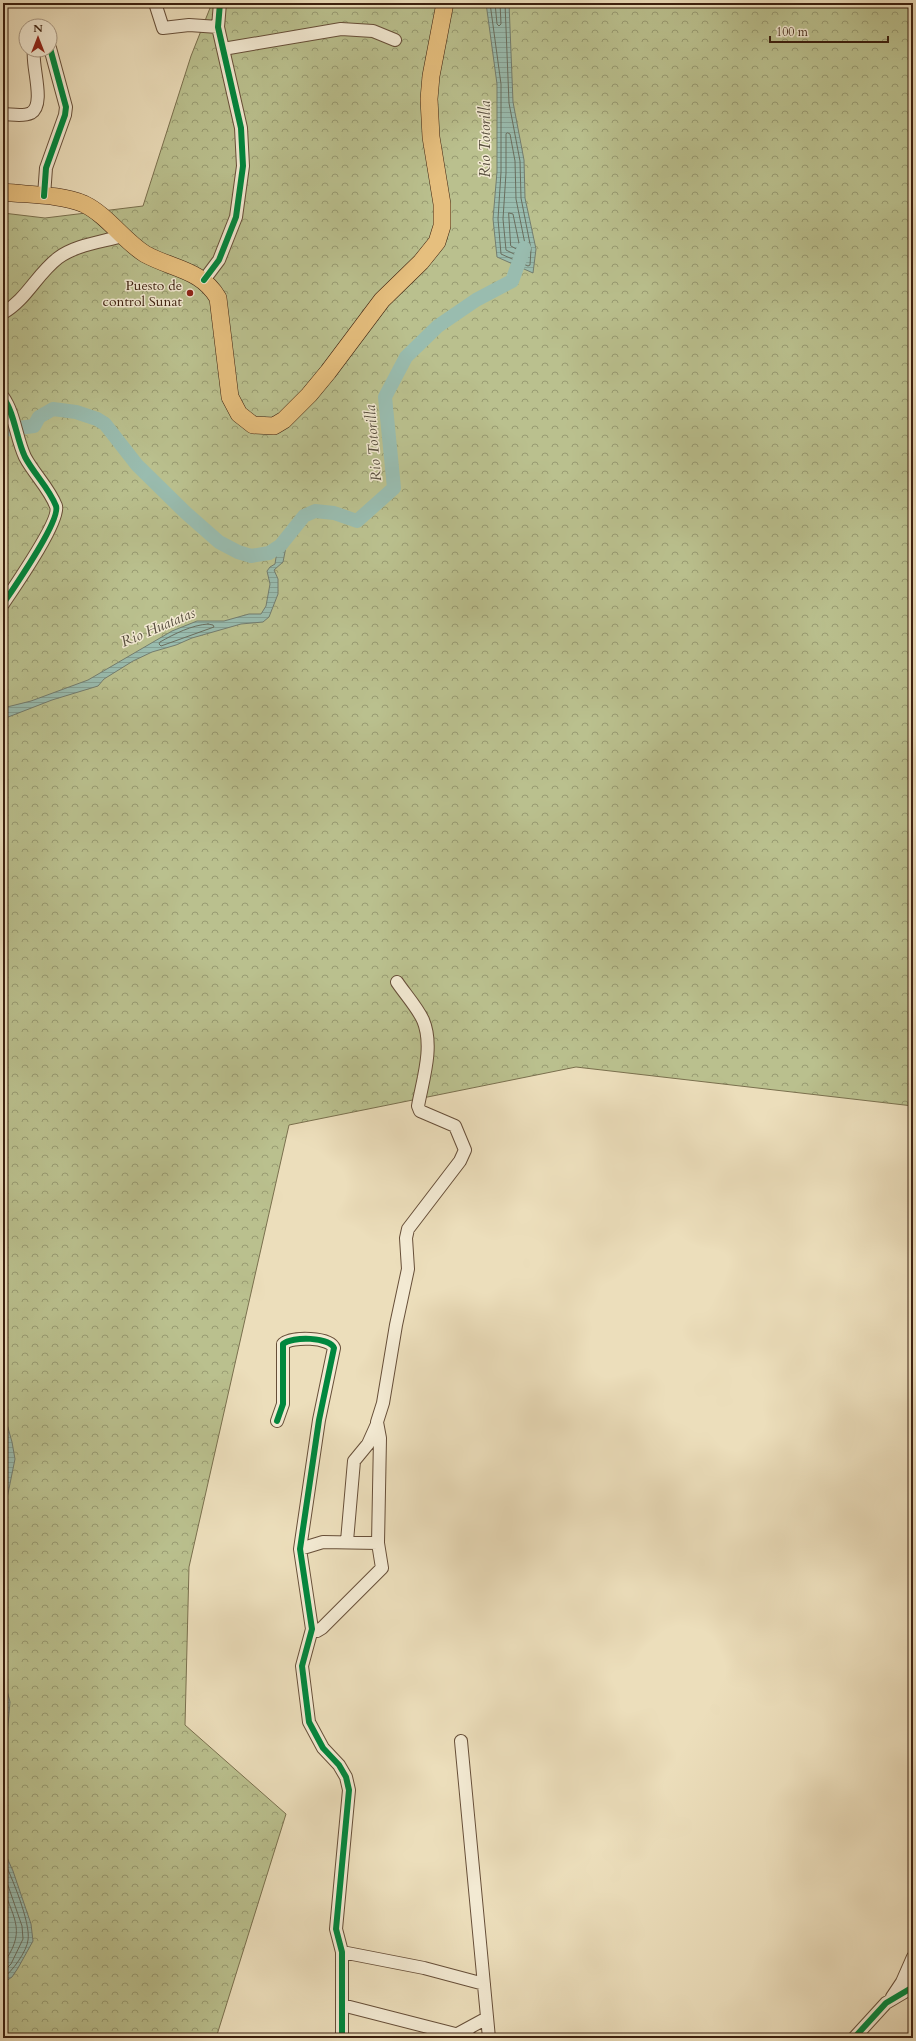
<svg xmlns="http://www.w3.org/2000/svg" width="916" height="2041" font-family="Cardo,serif">
<defs>
<pattern id="forest-crowns" width="20" height="18" patternUnits="userSpaceOnUse"><rect width="20" height="18" fill="#bac08e"/><path d="M2 6a3 3 0 1 1 6 0M12 15a3 3 0 1 1 6 0" fill="none" stroke="#989b72"/></pattern>
<pattern id="water-rules" width="6" height="5" patternUnits="userSpaceOnUse"><rect width="6" height="5" fill="#99bcaf"/><path d="M0 2.5h6" fill="none" stroke="#85a195"/></pattern>
</defs>
<rect width="100%" height="100%" fill="#ecdebb"/>
<filter id="stains"><feTurbulence type="fractalNoise" baseFrequency=".005" numOctaves="4"/><feColorMatrix values="0 0 0 0 .2 0 0 0 0 .09 0 0 0 0 .02 0 0 0 .5 -.17"/></filter>
<radialGradient id="worn" r=".72"><stop offset=".6" stop-color="#630" stop-opacity="0"/><stop offset="1" stop-color="#630" stop-opacity=".3"/></radialGradient>
<path fill="url(#forest-crowns)" stroke="#7a704e" d="M212,3h701v1103l-337,-39 -287,58 -100,442 -4,158 101,89 -70,224h-213v-1825l42,5 98,-12 48,-150z"/>
<path fill="url(#water-rules)" stroke="#737d6f" d="M486,3h23l4,99 11,58 1,38 11,51 -3,24 -36,-16 -4,-38 4,-47v-88z
M286,547l-3,15 -9,8 4,9v15l-9,23 -6,5 -22,2 -49,14 -16,7 -24,7 -19,9 -29,18 -6,7 -46,14 -49,19v-11l28,-7 57,-21 84,-49 25,-10h27l25,-7h12l5,-8 4,-22 -3,-13 3,-4 5,-3 2,-13z
M3,1410l9,32 3,17 -12,59v-30l4,-32v-10l-4,-12z
M3,1675l7,27 -7,81 1,68 9,20 18,53 2,17 -15,27 -6,9 -9,6z"/>
<g fill="none" stroke-linecap="round" stroke-linejoin="round">
<path stroke="#6a6e5e" stroke-width="1" d="M490,3l11,81v88l-3,47 3,35 27,12 2,-1 1,-16 -10,-51 -1,-37 -11,-58 -4,-100
M495,3l2,21 2,2 2,-2 -1,-21
M508,133l2,1 5,27 1,38 10,50 -2,10 -18,-9 -3,-31 3,-46v-39z
M509,213l4,1 7,34 -2,2 -7,-4z
M208,624l5,1 1,2 -53,19 -2,-2 1,-2c14,-8 32,-17 48,-18z
M3,1688l3,14 -3,34
M3,1859c8,16 28,64 25,81 -1,11 -16,32 -25,38
M3,1871l19,55 1,13 -12,25 -8,8
M3,1888c12,33 23,44 0,76"/>
<path stroke="#99bcaf" stroke-width="14" d="M3,430l31,-4 5,-9 14,-8 23,3 21,7 8,5 32,41 49,48 33,29 19,10 13,4 18,-3 11,-7 24,-30 11,-5 19,2 23,8 37,-33 -9,-91 21,-40 32,-31 38,-26 36,-19 12,-33"/>
<g stroke="#674f39" stroke-width="14">
<path id="minor" d="M155,3l8,25 26,-3 29,2
M223,49l118,-20 32,2 22,9
M3,114c8,0 20,3 28,-1 15,-9 0,-48 3,-63
M44,196l2,-28 19,-53 1,-8 -16,-59
M204,280l15,-20 17,-43 7,-51 -2,-38 -23,-101 2,-24
M3,313c23,-13 34,-39 55,-55 17,-13 44,-16 64,-22
M3,397c12,17 13,41 22,60 9,17 24,31 31,49 5,14 -43,83 -53,98
M277,1421l6,-17v-60c9,-8 47,-7 51,4l-15,72 -19,129 12,80 -10,37 7,56 14,26 16,17 7,12 3,13 -13,139 6,23v86
M347,1541l7,-80 14,-17 9,-20
M300,1549l23,-7 55,1
M312,1629l5,2 5,-3 60,-60 -4,-25 2,-105 -3,-16 6,-19 13,-78 12,-56 -2,-31 2,-9 52,-68 5,-11 -10,-24 -35,-15 -2,-5c5,-27 16,-60 5,-86 -6,-13 -18,-26 -26,-38
M461,1741l28,297
M342,1952l82,16 60,16
M892,1997l10,-15 11,-25
M342,2005l129,33
M452,2037l35,-19
M854,2038l32,-35 27,-16"/>
</g>
<g stroke="#3b1f0e" stroke-width="18">
<path id="highway" d="M3,192c26,3 57,2 81,12 23,11 39,36 61,50 27,15 56,15 73,44l12,99 9,17 14,11 21,1 10,-6 25,-25 19,-23 54,-72 39,-38 16,-20 5,-16v-22l-11,-67 -2,-38 2,-23 14,-73"/>
</g>
<use href="#minor" stroke="#f3ead3" stroke-width="12"/>
<use href="#highway" stroke="#e6bf7e" stroke-width="17"/>
<g stroke="#f3ead3" stroke-width="8">
<path id="cycleway" d="M44,196l2,-28 19,-53 1,-8 -16,-59
M204,280l15,-20 17,-43 7,-51 -2,-38 -23,-101 2,-24
M3,397c12,17 13,41 22,60 9,17 24,31 31,49 5,14 -43,83 -53,98
M277,1421l6,-17v-60c9,-8 47,-7 51,4l-15,72 -19,129 12,80 -10,37 7,56 14,26 16,17 7,12 3,13 -13,139 6,23v86
M854,2038l32,-35 27,-16"/>
</g>
<use href="#cycleway" stroke="#00873e" stroke-width="6"/>
</g>
<circle fill="#8f2418" stroke="#f3ead3" stroke-width="1.5" cx="190" cy="293" r="4"/>
<g text-anchor="middle" stroke-width="3" stroke-linejoin="round" paint-order="stroke">
<g font-size="14" fill="#3b1f0e" stroke="#f3ead3" text-anchor="end">
<text x="182" y="290">Puesto de<tspan x="182" dy="16">control Sunat</tspan></text>
</g>
<g font-size="15" font-style="italic" fill="#574e3e" stroke="#f3ead3">
<text transform="translate(485 139) rotate(-90)" y="5">Rio Totorilla</text>
<text transform="translate(373 443) rotate(-95)" y="5">Rio Totorilla</text>
<text transform="translate(158 627) rotate(-23)" y="5">Rio Huatatas</text>
</g>
</g>
<rect width="916" height="2041" fill="none" stroke="#ecdebb" stroke-width="16"/>
<rect x="4" y="4" width="908" height="2033" fill="none" stroke="#3b1f0e" stroke-width="2"/>
<rect x="8" y="8" width="900" height="2025" fill="none" stroke="#3b1f0e"/>
<g transform="translate(38 38)"><circle r="19" fill="#f3ead3" stroke="#a99984"/>
<path d="M0-3L7 15L0 10L-7 15Z" fill="#8f2418"/>
<text y="-6" font-size="11" font-weight="bold" text-anchor="middle" fill="#3b1f0e">N</text>
</g>
<path d="M770 36v6h118v-6" fill="none" stroke="#3b1f0e" stroke-width="2"/>
<text x="776" y="36" font-size="12" fill="#3b1f0e" stroke="#f3ead3" stroke-width="3" paint-order="stroke">100 m</text>
<rect width="100%" height="100%" filter="url(#stains)"/>
<rect width="100%" height="100%" fill="url(#worn)"/>
</svg>
